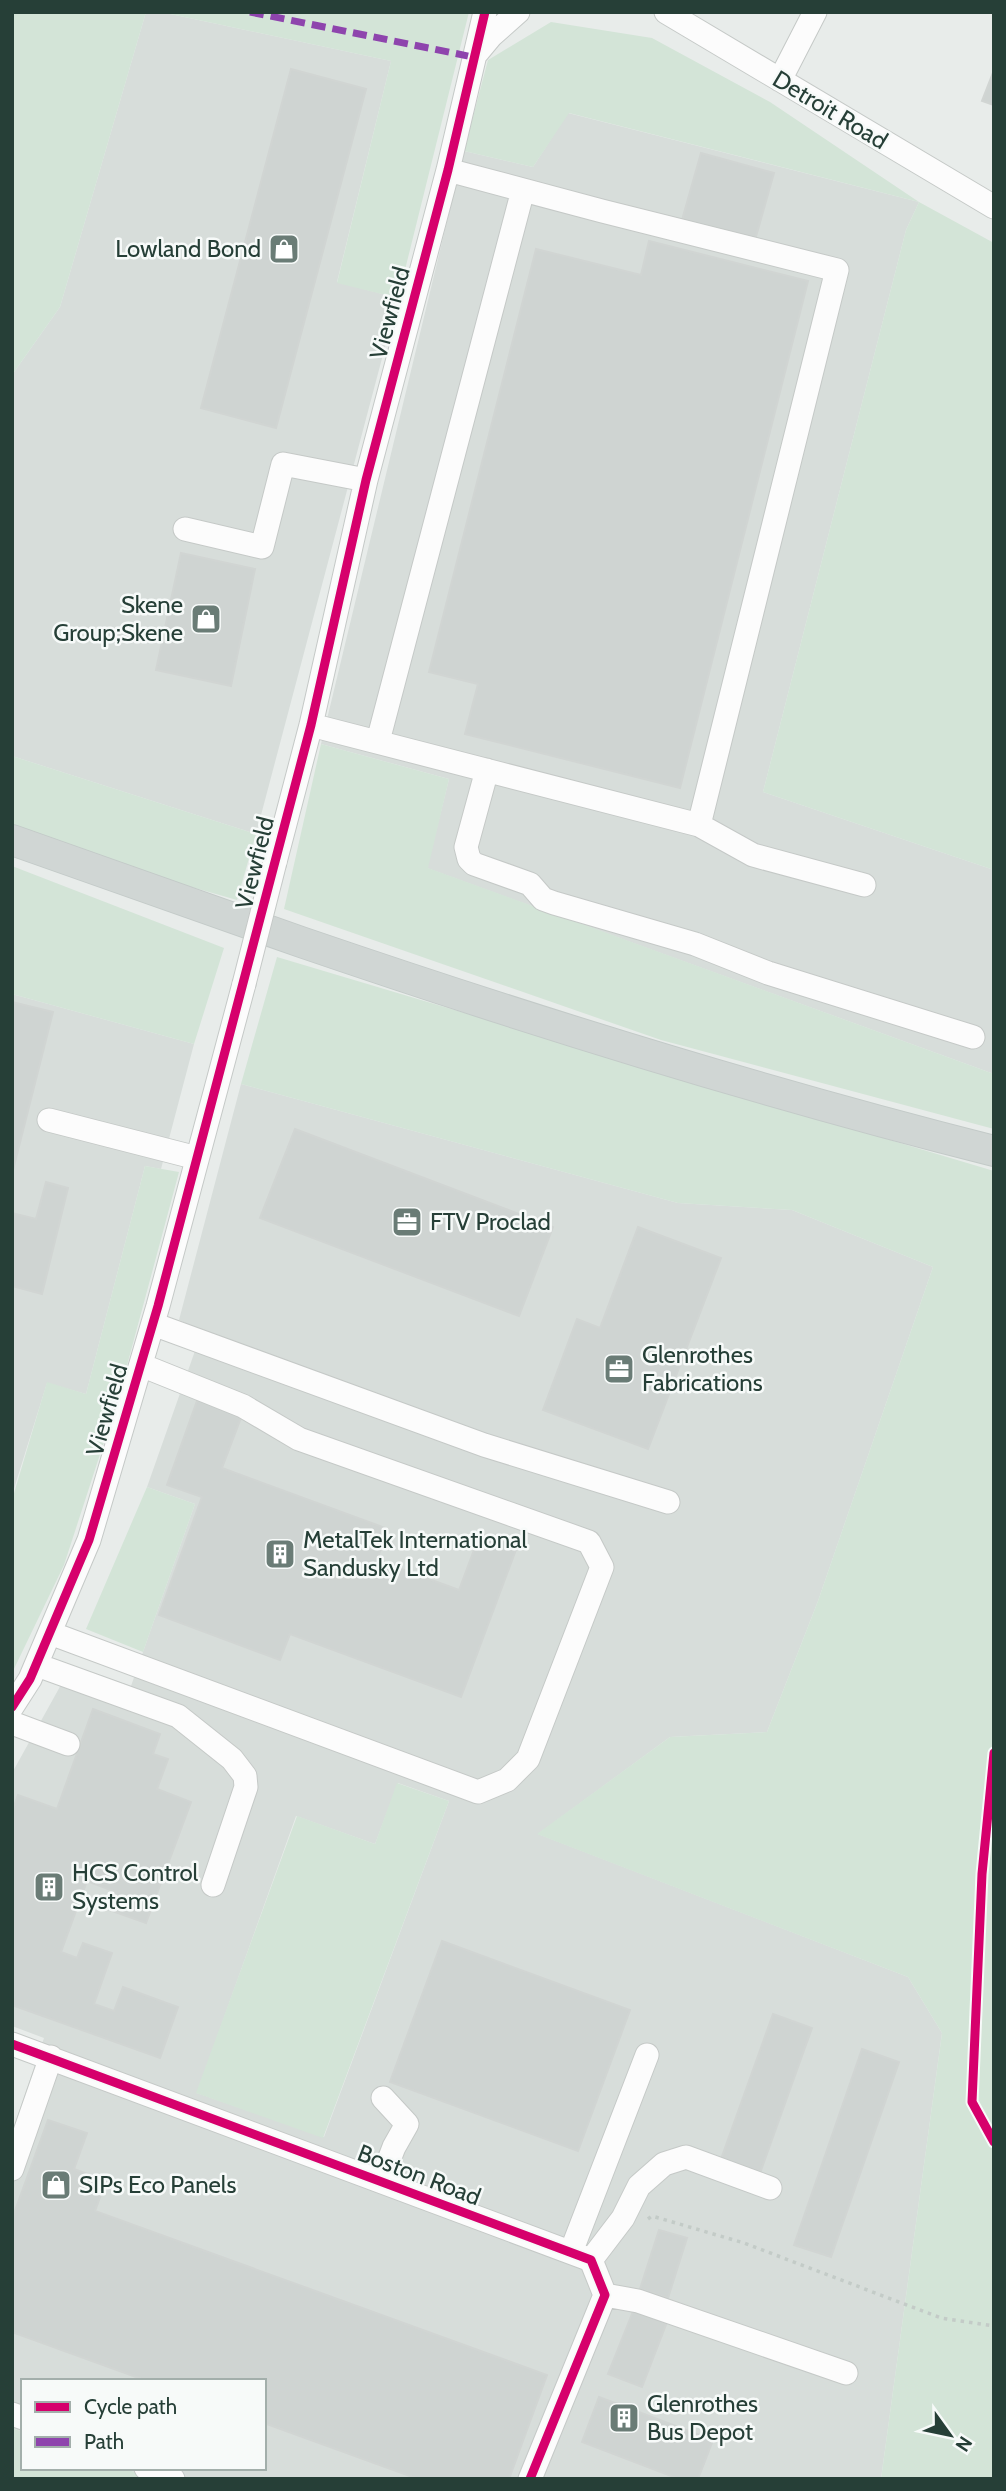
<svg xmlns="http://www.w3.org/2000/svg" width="1006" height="2491" font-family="Cabin,sans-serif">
<rect width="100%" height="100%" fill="#e8ecea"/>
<path fill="#d7ddda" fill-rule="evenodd" d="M146,12h15l230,49 -54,221 61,16 -142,536 -244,-78v-381l48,-68z
M568,113l351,89 -13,28 -143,562 231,78v204l-567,-206 22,-89 -128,-35 143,-593 69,16z
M12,994l182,50 -33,125 -16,-3 -59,228 -39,-11 -35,112z
M241,1084l437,119 114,7 141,57 -115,334 -51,131 -97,5 -132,97 370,143 34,56 -61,446h-728l-29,-11h140v-87h-241v51l-11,-4v-296l32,-94 -32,-12v-253l60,-108 59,21 64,-182 -48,-17 55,-156 -23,-11zM398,1783l51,18 -125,336 -127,-44 99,-277 79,28z"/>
<path fill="#d3e4d7" d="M12,12h134l-86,295 -48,68z
M161,12h308l-71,286 -61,-15 54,-222z
M551,22l101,16 118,64 149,100 75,41v627l-231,-78 143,-562 13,-28 -350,-89 -36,54 -69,-16 24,-91z
M321,744l128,35 -21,89 566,206v55l-333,-89 -377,-131z
M12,756l244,78 -19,66 -91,-26 -134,-46z
M12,866l212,82 -30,96 -182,-50z
M277,957l717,214v1308h-113l61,-446 -34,-56 -371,-143 133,-97 97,-5 51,-131 115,-334 -141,-57 -114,-7 -437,-119z
M145,1166l34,6 -61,227 -54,166 -52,108v-173l35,-118 39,12z
M147,1487l48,17 -52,148 -57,-23z
M397,1783l52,18 -126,337 -127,-45 101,-277 78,28z
M12,2428l11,4v36h101l29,11h-141z"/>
<path fill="#cfd4d2" stroke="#d1d5d3" stroke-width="2" d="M291,69l75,20 -90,339 -75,-20z
M994,70v35l-12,-4z
M701,153l73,20 -19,67 -73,-20z
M649,241l159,40 -128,507 -215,-54 13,-50 -49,-12 107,-423 105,26z
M181,553l74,16 -24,117 -75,-16z
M12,1002l41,10 -41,162z
M295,1129l258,98 -34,89 -259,-98z
M46,1182l22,6 -26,106 -30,-8v-73l24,6z
M638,1227l83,31 -73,191 -105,-39 34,-91 23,9z
M198,1398l44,17 -20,53 166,61 -11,31 82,30 21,-56 37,13 -56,150 -171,-63 -10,26 -121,-45 43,-118 -35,-12z
M93,1709l67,25 -7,20 15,5 -11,30 34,13 -45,121 -37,-13 7,-18 -29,-11 -26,71 16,6 6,-15 29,10 -18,51 20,7 9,-24 55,20 -18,51 -148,-53v-193l6,-17 39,14z
M442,1941l188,69 -52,141 -188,-69z
M773,2014l39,14 -53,148 -39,-14z
M862,2049l37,13 -68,195 -37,-12z
M48,2120l39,13 -13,36 32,12 -11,30 452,164 -38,104h-91l-154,-56v-42h-117l-135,-49v-113z
M659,2230l28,8 -19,60 -28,-9z
M634,2309l33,13 -25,65 -34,-13z
M599,2397l114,43 -15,39h-19l-97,-37z"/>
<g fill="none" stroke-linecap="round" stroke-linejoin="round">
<g stroke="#c5c9c7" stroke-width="25">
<path id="minor" d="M666,12l328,195
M476,54l15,-18 27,-24
M780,80l35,-68
M448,170l154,41 235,59 -138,555
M185,529l77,18 21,-83 83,16
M311,725l388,100 54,30 111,30
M378,741l145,-551
M487,770l-21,77 3,12 5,5 56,20 13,15 11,4 141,41 73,29 205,64
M275,862l36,-137 55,-245 82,-310 37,-158
M49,1120l148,38
M153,1324l331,121 184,57
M50,1633l428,159 29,-12 21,-21 74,-192 -13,-25 -290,-103 -56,-33 -102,-41
M37,1665l141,51 54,43 13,17 1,11 -33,98
M12,1707l18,-28 59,-139 69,-234 86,-322
M12,1723l56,21
M12,2044l579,216 14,35 -75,184
M12,2169l39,-112
M381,2181l13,-34 13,-23 -24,-26
M571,2252l76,-197
M591,2260l32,-42 16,-32 25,-22 22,-7 84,31
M605,2295l33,6 208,72
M12,2414l11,4
M146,2468l27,11"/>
</g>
<g stroke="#c3cac8" stroke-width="32">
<path id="major" d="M12,840c97,34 193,69 289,102 228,78 459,150 693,209"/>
</g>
<path stroke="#c3cbc7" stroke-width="3.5" stroke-dasharray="3.5 5" stroke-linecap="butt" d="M648,2219l4,-3 92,27 197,75 53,8"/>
<use href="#minor" stroke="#fcfcfc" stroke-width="23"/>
<use href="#major" stroke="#d0d6d4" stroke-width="30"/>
<g stroke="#c5c9c7" stroke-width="25" stroke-linecap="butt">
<path id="minor-bridge" d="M244,984l31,-122"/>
</g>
<use href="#minor-bridge" stroke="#fcfcfc" stroke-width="23"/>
<path stroke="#8e44ad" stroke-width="7" stroke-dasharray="14 7" stroke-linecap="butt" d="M250,12l223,45"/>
<g stroke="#f7faf9" stroke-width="13">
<path id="cycleway" d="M12,1707l18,-28 59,-139 69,-234 153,-581 55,-245 82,-310 37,-158
M994,1753l-12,121 -10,228 22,40
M12,2044l579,216 14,35 -75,184"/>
</g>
<use href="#cycleway" stroke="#d6006c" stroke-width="9"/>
</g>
<defs>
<g id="shop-square" transform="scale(1.575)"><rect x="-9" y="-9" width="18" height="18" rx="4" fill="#6a7c76" stroke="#f7faf9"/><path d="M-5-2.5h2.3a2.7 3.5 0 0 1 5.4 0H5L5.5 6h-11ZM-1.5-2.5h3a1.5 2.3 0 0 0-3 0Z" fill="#fff"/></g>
<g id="office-square" transform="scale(1.575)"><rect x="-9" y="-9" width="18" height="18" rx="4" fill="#6a7c76" stroke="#f7faf9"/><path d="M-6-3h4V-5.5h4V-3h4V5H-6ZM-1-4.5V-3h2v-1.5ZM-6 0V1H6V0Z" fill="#fff"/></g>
<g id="building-square" transform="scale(1.575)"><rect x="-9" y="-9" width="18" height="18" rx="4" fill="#6a7c76" stroke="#f7faf9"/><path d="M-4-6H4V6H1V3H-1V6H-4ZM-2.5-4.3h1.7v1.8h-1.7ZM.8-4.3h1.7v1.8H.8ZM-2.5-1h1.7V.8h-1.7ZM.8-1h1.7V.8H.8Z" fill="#fff"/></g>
</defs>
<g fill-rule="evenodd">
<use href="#shop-square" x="284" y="249"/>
<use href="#shop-square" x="206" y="619"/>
<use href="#office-square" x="407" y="1222"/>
<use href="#office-square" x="619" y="1369"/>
<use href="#building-square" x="280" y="1554"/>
<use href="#building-square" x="49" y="1887"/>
<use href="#shop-square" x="56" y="2185"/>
<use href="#building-square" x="624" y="2418"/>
</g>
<g text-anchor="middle" stroke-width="5" stroke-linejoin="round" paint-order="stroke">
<g font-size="24" fill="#263f37" stroke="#f7faf9">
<text transform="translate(830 110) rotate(31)" y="8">Detroit Road</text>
<text transform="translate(390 313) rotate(-75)" y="8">Viewfield</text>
<text transform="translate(255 863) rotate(-76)" y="8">Viewfield</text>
<text transform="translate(107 1410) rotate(-74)" y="8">Viewfield</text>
<text transform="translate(419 2175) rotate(21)" y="8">Boston Road</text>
</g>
<g font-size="24" fill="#263f37" stroke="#f7faf9" text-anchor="start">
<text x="261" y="257" text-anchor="end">Lowland Bond</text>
<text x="183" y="613" text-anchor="end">Skene<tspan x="183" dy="28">Group;Skene</tspan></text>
<text x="430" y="1230">FTV Proclad</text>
<text x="642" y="1363">Glenrothes<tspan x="642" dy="28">Fabrications</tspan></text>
<text x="303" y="1548">MetalTek International<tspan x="303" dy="28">Sandusky Ltd</tspan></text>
<text x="72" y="1881">HCS Control<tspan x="72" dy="28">Systems</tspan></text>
<text x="79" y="2193">SIPs Eco Panels</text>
<text x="647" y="2412">Glenrothes<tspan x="647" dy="28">Bus Depot</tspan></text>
</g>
</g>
<rect width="1006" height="2491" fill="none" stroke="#263f37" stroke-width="28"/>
<rect x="21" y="2379" width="245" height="91" fill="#f7faf9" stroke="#a3afab" stroke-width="2"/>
<rect x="35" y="2402" width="35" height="10" fill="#d6006c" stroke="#a3afab" stroke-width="2"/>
<text x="84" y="2414" font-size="21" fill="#263f37">Cycle path</text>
<rect x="35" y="2437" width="35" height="10" fill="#8e44ad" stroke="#a3afab" stroke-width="2"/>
<text x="84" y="2449" font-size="21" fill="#263f37">Path</text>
<g transform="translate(950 2435) rotate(123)" stroke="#f7faf9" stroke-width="5" paint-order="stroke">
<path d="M0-5L12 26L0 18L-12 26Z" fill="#263f37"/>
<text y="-10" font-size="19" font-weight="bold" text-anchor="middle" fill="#263f37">N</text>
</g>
</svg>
